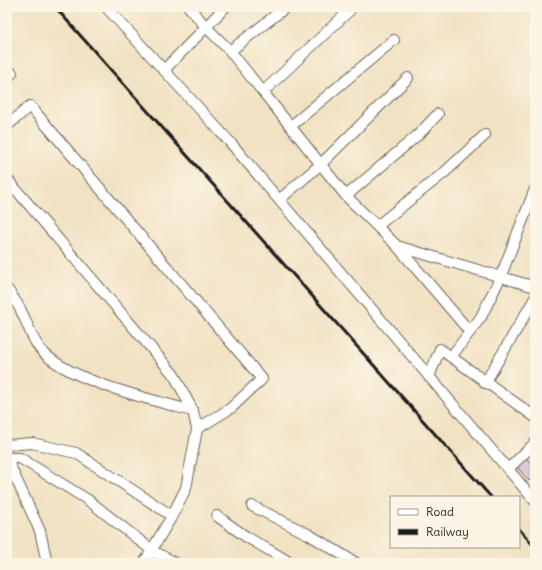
<svg xmlns="http://www.w3.org/2000/svg" width="542" height="570" font-family="Delius,sans-serif">
<defs>
<pattern id="building-hatch" width="6" height="6" patternUnits="userSpaceOnUse"><rect width="6" height="6" fill="#bfa0c9"/><path d="M-1 1l2-2M0 6l6-6M5 7l2-2" fill="none" stroke="#9a82a2"/></pattern>
</defs>
<rect width="100%" height="100%" fill="#fcf5e5"/>
<filter id="ink" filterUnits="userSpaceOnUse"><feTurbulence type="fractalNoise" baseFrequency=".025" numOctaves="2"/><feDisplacementMap in="SourceGraphic" scale="8" xChannelSelector="R" yChannelSelector="G"/><feConvolveMatrix kernelMatrix="1 2 1 2 8 2 1 2 1" color-interpolation-filters="sRGB"/></filter>
<filter id="wash" filterUnits="userSpaceOnUse"><feTurbulence type="fractalNoise" baseFrequency=".012" numOctaves="4" result="noise"/><feDisplacementMap in="SourceGraphic" scale="16" xChannelSelector="R" yChannelSelector="G"/><feGaussianBlur stdDeviation="0.9" result="paint"/><feColorMatrix in="noise" values="0 0 0 0 0 0 0 0 0 0 0 0 0 0 0 0 0 1.4 0 .05"/><feComposite in="paint" operator="in"/></filter>
<g filter="url(#wash)">
<rect width="100%" height="100%" fill="#f1e2c3"/>
<g id="blocks">
<path fill="url(#building-hatch)" d="M526,458l9,10v8l-6,5 -12,-14z"/>
</g>
</g>
<g filter="url(#ink)">
<use href="#blocks" fill-opacity="0" stroke="#676156" stroke-width="1"/>
<g fill="none" stroke-linecap="round" stroke-linejoin="round">
<g stroke="#676156" stroke-width="12">
<path id="minor" d="M106,7l123,134 306,360
M189,7l17,20 19,-20
M348,7l2,3 -87,82 83,104 51,50 138,41
M230,51l33,41
M165,69l41,-42 24,24 56,-44
M7,78l5,-5
M7,126l23,-20 232,273 -31,29 -34,21
M291,126l103,-86
M7,179l167,196 19,36 4,18 -11,59 -14,28 -28,47
M346,196l73,-62 19,-20
M279,200l42,-36 87,-86
M377,226l68,-54 40,-37
M397,246l73,86
M7,289c6,8 12,16 16,26 6,12 9,25 18,35 27,31 112,50 152,61
M451,357l30,-40 19,-39 35,-89
M429,377l11,-28 95,68
M485,383l50,-85
M7,445l25,-2 44,10 96,63
M7,458h13l68,42 65,51 22,12
M7,459l33,72 7,32
M508,469l27,-26
M252,506l56,28 48,29
M217,516l28,20 46,27"/>
</g>
<use href="#minor" stroke="#fff" stroke-width="10"/>
<path stroke="#1c1c1c" stroke-width="3" d="M55,7l436,490
M519,529l16,18"/>
</g>
</g>
<rect width="542" height="570" fill="none" stroke="#fcf5e5" stroke-width="24"/>
<rect x="390" y="496" width="130" height="52" fill="#fcf5e5" stroke="#a29e95"/>
<rect x="398" y="509" width="20" height="6" fill="#ffffff" stroke="#a29e95"/>
<text x="426" y="516" font-size="12" fill="#1c1c1c">Road</text>
<rect x="398" y="529" width="20" height="6" fill="#1c1c1c" stroke="#a29e95"/>
<text x="426" y="536" font-size="12" fill="#1c1c1c">Railway</text>
</svg>
